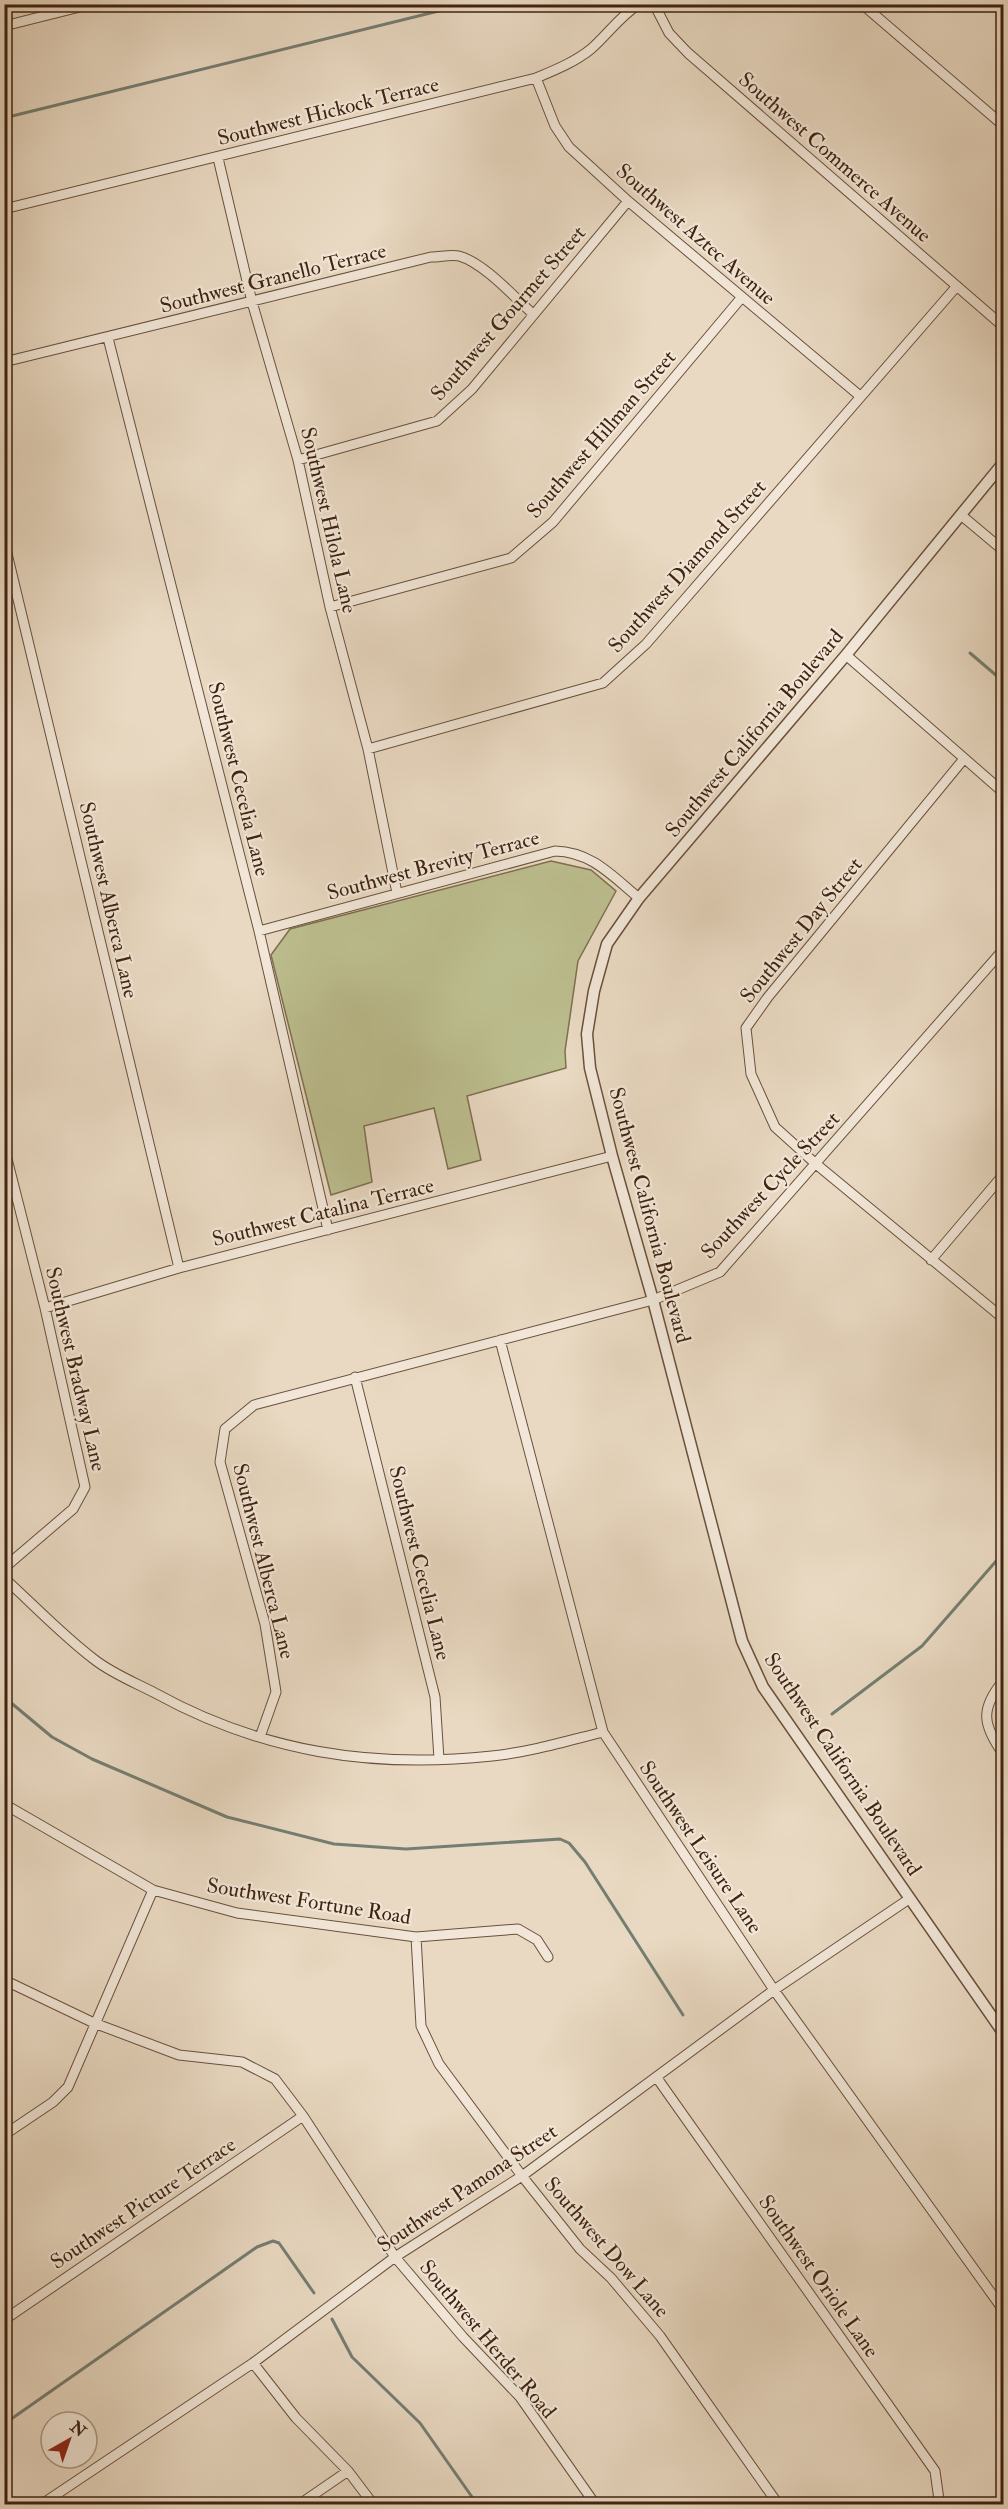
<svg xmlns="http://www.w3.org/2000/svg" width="1008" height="2509" font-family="'IM FELL Double Pica',serif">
<rect width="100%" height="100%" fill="#e9d9c2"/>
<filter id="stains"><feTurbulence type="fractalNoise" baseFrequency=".00333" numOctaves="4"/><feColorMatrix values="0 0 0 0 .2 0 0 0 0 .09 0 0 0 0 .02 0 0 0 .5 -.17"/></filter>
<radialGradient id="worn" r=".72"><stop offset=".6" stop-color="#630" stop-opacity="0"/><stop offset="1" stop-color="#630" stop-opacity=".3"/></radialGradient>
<path fill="#bcbe8f" stroke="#7e7050" stroke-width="1.5" d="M551,861l40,9 25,21 -38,70 -13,90 1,17 -99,28 14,64 -33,9 -14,-61 -70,18 8,56 -41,13 -60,-240 19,-26z"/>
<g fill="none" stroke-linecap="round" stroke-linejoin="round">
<path stroke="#747e72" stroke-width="3" d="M4,118l463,-114
M970,653l34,29
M4,1697l48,40 40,22 135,58 107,27 72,5 154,-10 9,4 16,19 98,153
M832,1714l90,-68 82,-94
M332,2319l20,38 68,66 57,81
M4,2424l253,-177 16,-6 6,2 35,50"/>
<g stroke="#6a503c" stroke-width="11">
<path id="minor" d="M654,4l15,29 19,20 316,274
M862,4l142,122
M4,26l88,-22
M536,78l19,48 14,21 59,54 232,195
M218,158l34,144 46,158 32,147 38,142 29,144
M4,209l532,-131c19,-8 39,-16 55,-29 17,-15 29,-33 48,-45
M108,338l151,593 69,299
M4,362l427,-105c9,0 20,-3 28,-1 25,7 55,41 74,58
M298,460l139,-39 35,-32 156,-188
M961,515l43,36
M4,541l175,727
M330,607l181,-49 42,-36 189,-225
M846,655l158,138
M368,749l235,-66 43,-39 311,-358
M963,760l-195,237 -22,31 5,46 24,53 41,37 188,155
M259,931l296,-80c37,1 57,25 84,47
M4,1147l41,161 40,179 -12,22 -69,59
M931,1260l73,-86
M45,1308l134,-40 433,-112
M500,1340l103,392 171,258 230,321
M355,1377l80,320 4,62
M4,1578c30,27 59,58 91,82 18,14 41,23 60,33 107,59 217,76 337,63 38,-4 75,-15 111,-24
M1004,1680c-25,29 -21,46 0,75
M260,1737l16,-45 -11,-68 -45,-162 5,-33 29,-24 399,-105 67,-28 284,-323
M4,1804l149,86 84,23 179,24 102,-8 19,11 11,17
M416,1937l5,89 18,38 83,112 58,73 31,29 49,58 118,168
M4,1980l90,43 85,32 63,7 33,17 28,37 92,141 68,80 57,60 75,107
M657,2078l278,393 4,29 -6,4
M4,2135l49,-33 15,-15 85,-197
M4,2320l299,-204
M253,2363l43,55 52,53 25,33
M42,2504l211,-141 142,-106 127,-81 252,-186 135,-91
M300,2504l48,-33"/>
</g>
<g stroke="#6a503c" stroke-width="13">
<path id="tertiary" d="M1004,462l-158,193 -207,243 -32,46 -13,47 -7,43 3,34 22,88 41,144 89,341 21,46 241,347"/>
</g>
<use href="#minor" stroke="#f1e6d7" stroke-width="9"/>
<use href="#tertiary" stroke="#f1e6d7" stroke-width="10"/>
</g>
<g text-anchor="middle" stroke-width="4.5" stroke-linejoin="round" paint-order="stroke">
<g font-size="21" fill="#402310" stroke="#f1e6d7">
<text transform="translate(328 111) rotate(-14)" y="7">Southwest Hickock Terrace</text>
<text transform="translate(835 157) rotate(41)" y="7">Southwest Commerce Avenue</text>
<text transform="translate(696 234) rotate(41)" y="7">Southwest Aztec Avenue</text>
<text transform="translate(273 278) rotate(-14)" y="7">Southwest Granello Terrace</text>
<text transform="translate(508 313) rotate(-49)" y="7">Southwest Gourmet Street</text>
<text transform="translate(601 434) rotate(-49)" y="7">Southwest Hillman Street</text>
<text transform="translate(329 520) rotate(77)" y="7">Southwest Hilola Lane</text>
<text transform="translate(687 566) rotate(-48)" y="7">Southwest Diamond Street</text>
<text transform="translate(754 733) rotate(-50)" y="7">Southwest California Boulevard</text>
<text transform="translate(239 779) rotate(76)" y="7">Southwest Cecelia Lane</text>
<text transform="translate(433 865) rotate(-15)" y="7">Southwest Brevity Terrace</text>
<text transform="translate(109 900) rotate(77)" y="7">Southwest Alberca Lane</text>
<text transform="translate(801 930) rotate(-51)" y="7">Southwest Day Street</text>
<text transform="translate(770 1185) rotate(-47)" y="7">Southwest Cycle Street</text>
<text transform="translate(323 1212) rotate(-14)" y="7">Southwest Catalina Terrace</text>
<text transform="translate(650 1215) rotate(75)" y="7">Southwest California Boulevard</text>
<text transform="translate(76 1369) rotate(77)" y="7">Southwest Bradway Lane</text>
<text transform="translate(264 1561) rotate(76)" y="7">Southwest Alberca Lane</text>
<text transform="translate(420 1563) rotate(76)" y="7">Southwest Cecelia Lane</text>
<text transform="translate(843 1764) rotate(56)" y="7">Southwest California Boulevard</text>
<text transform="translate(701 1847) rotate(56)" y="7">Southwest Leisure Lane</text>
<text transform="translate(309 1901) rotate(9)" y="7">Southwest Fortune Road</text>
<text transform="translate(467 2188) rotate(-34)" y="7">Southwest Pamona Street</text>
<text transform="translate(143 2203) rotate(-34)" y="7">Southwest Picture Terrace</text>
<text transform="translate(607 2247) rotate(49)" y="7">Southwest Dow Lane</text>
<text transform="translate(819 2276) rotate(55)" y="7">Southwest Oriole Lane</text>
<text transform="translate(488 2339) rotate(50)" y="7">Southwest Herder Road</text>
</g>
</g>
<rect width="1008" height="2509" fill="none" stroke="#e9d9c2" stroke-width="24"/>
<rect x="6" y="6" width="996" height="2497" fill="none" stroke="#402310" stroke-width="3"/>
<rect x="12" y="12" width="984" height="2485" fill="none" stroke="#402310" stroke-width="1.5"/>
<g transform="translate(69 2440) rotate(40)"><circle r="28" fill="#f1e6d7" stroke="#aa9887" stroke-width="1.5"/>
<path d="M0-4.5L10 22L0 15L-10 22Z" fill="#8f2418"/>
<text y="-9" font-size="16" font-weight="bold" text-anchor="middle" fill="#402310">N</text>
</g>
<rect width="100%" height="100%" filter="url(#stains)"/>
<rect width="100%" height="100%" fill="url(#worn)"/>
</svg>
